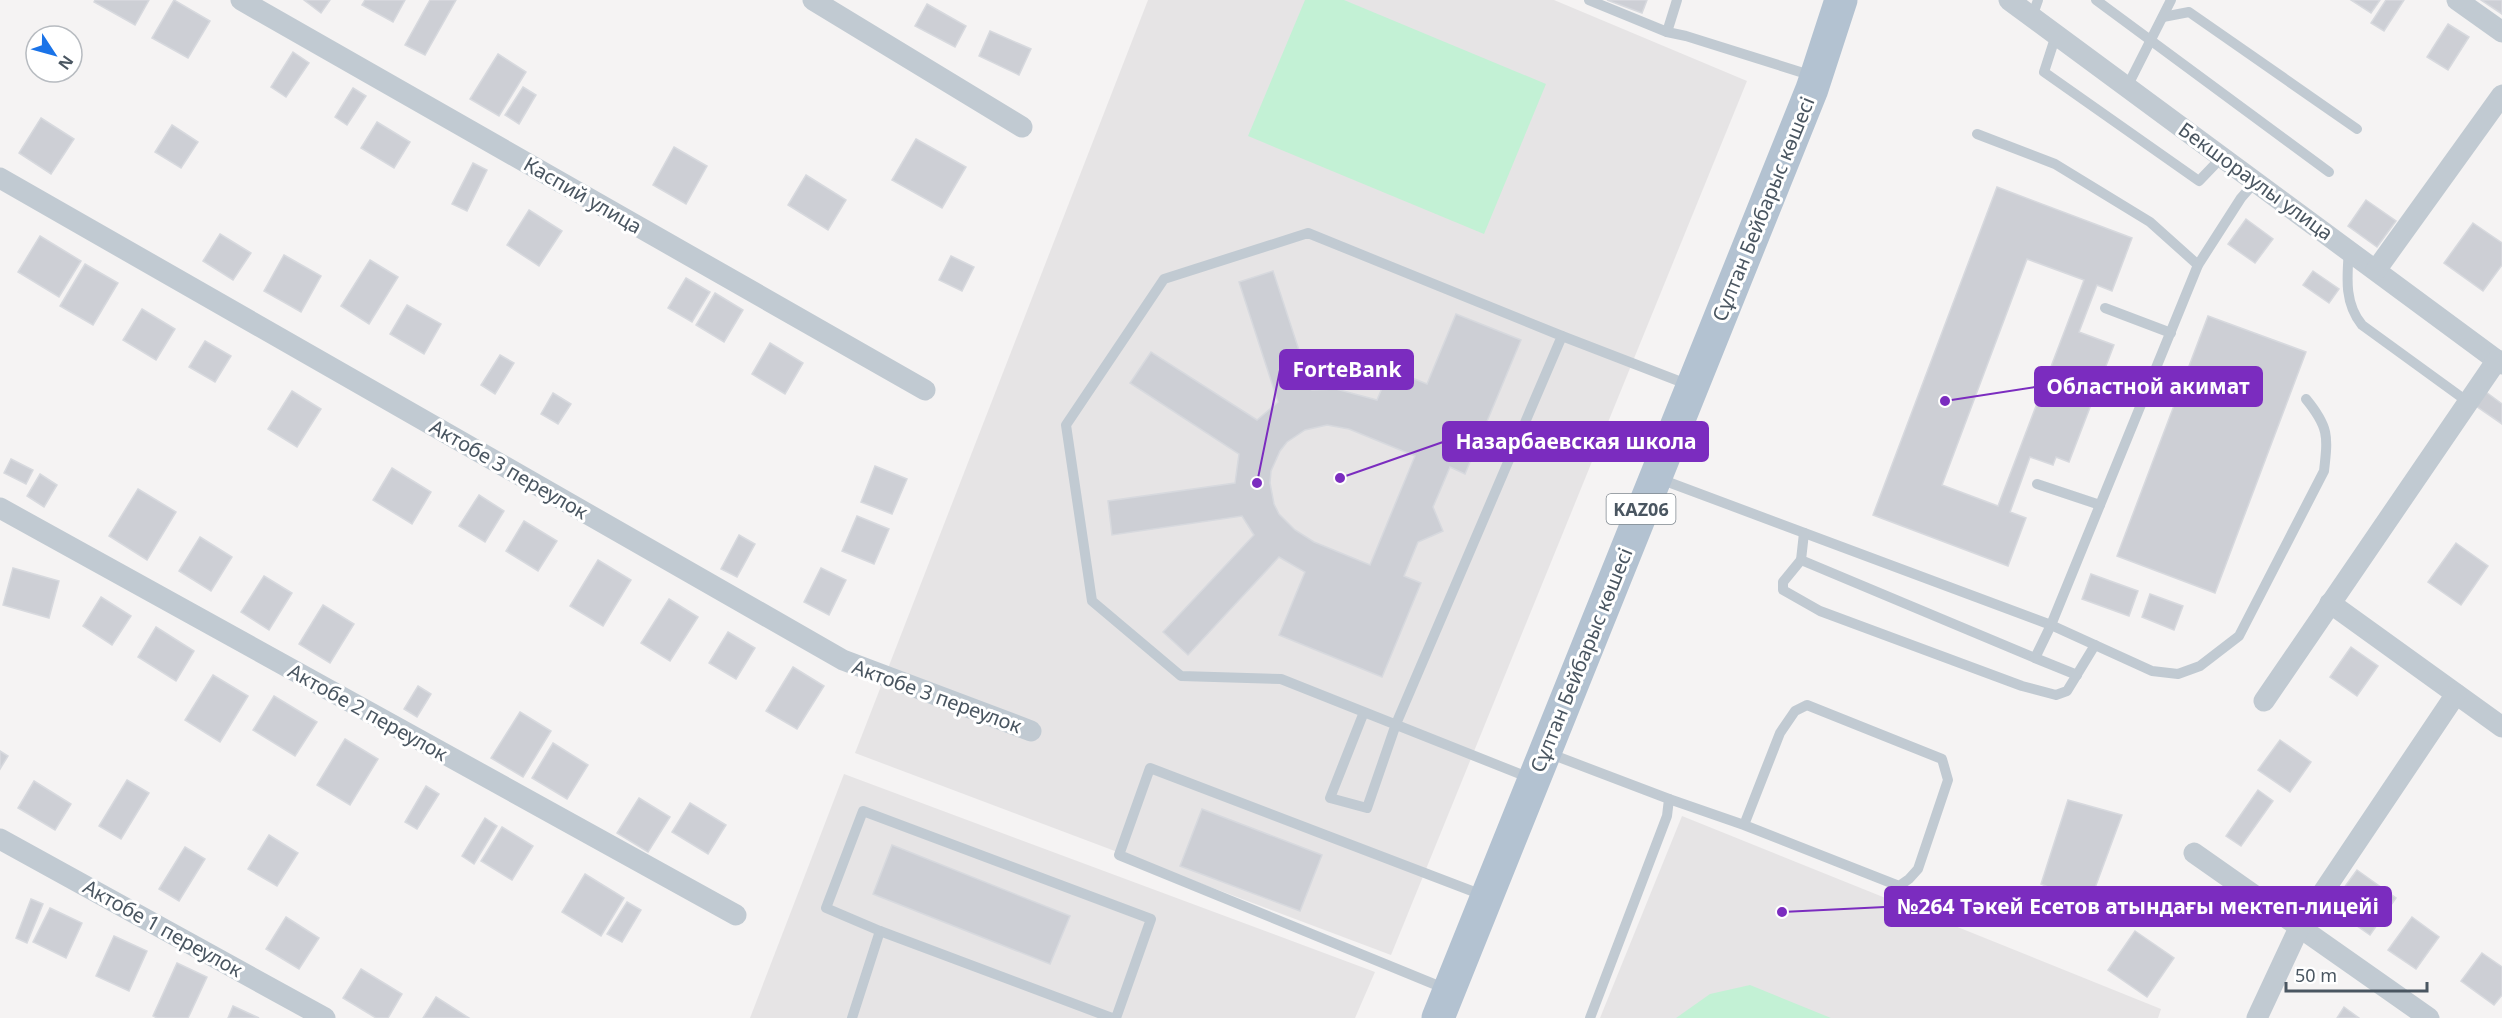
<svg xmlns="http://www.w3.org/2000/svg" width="2502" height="1018" font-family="'Noto Sans',sans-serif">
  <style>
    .education { fill: #e6e4e5 }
    .garden { fill: #c3f1d5 }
    .building { fill: #cdcfd5; stroke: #d7d9de; stroke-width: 1.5; fill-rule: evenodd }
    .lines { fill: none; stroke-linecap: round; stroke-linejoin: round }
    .lane { stroke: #c1cad2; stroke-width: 10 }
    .street { stroke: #c1cad2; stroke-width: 21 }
    .primary { stroke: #b3c2d1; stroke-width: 33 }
    .labels { text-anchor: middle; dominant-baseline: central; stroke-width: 6; stroke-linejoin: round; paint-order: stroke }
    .shield { fill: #fff; stroke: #808990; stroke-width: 1.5 }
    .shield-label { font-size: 18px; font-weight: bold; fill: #4a5661 }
    .street-label { font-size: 20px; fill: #4a5661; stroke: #fff }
    .leader { fill: none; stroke: #7b2cbf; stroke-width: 2 }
    .callout-dot { fill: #7b2cbf; stroke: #fff; stroke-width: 2 }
    .callout { fill: #7b2cbf; stroke: #7b2cbf; stroke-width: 2 }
    .callout-label { font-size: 21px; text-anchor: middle; font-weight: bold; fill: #fff }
  </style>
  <rect width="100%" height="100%" fill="#f5f3f3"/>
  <g class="education">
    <path d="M1148 0H1554L1747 81 1391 955 855 753Z"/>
    <path d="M844 774 1375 972 1355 1018H750Z"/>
    <path d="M1682 816 2161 1009 2158 1018H1600Z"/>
  </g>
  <g class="garden">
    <path d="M1305 0H1344L1546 84 1484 234 1248 136Z"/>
    <path d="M1750 985 1831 1018H1676L1710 994Z"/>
  </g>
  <g class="building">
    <path d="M95 0H149L135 25 94 2Z"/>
    <path d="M174 0 210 21 188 58 152 38Z"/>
    <path d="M304 0H330L321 13Z"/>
    <path d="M365 0H405L393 22 362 5Z"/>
    <path d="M430 0H456L425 55 405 45Z"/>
    <path d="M1607 0H1647L1642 13Z"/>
    <path d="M2351 0H2380L2371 13Z"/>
    <path d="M2386 0H2404L2384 31 2371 23Z"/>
    <path d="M2481 0H2502V14Z"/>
    <path d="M927 4 966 26 955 47 915 26Z"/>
    <path d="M2448 24 2469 37 2448 70 2427 57Z"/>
    <path d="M990 31 1031 49 1019 75 979 56Z"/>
    <path d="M293 52 309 63 286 97 271 87Z"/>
    <path d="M498 54 526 72 499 116 470 99Z"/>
    <path d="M523 87 536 95 519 124 505 115Z"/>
    <path d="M353 88 366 96 347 125 335 117Z"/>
    <path d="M41 118 74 139 51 174 19 153Z"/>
    <path d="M377 122 410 142 394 168 361 148Z"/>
    <path d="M172 125 198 142 181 168 155 152Z"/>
    <path d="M916 139 966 167 942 208 892 180Z"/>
    <path d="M674 147 707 166 686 204 653 185Z"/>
    <path d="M473 163 487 170 467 211 452 204Z"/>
    <path d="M806 175 846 200 828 230 788 205Z"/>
    <path d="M1997 187 2132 238 2112 291 2097 285 2079 332 2114 345 2069 462 2056 457 2053 465 2030 457 2010 512 2026 518 2008 566 1873 515ZM2027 259 2084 280 1998 506 1942 485Z"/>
    <path d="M2366 200 2396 221 2377 247 2348 226Z"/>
    <path d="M529 210 562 231 539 266 507 245Z"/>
    <path d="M2246 219 2273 239 2255 263 2228 244Z"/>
    <path d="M2473 223 2502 243V265L2483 291 2444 263Z"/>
    <path d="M220 234 251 253 233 280 203 261Z"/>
    <path d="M40 236 81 261 59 297 18 272Z"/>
    <path d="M284 255 321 276 301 312 264 291Z"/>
    <path d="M951 256 974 267 962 291 939 280Z"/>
    <path d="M370 260 398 277 369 324 341 306Z"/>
    <path d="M85 264 118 283 93 325 60 306Z"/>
    <path d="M1273 271 1312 390 1336 389 1377 400 1390 369 1427 384 1456 314 1521 340 1465 474 1450 467 1433 507 1443 531 1418 542 1404 576 1421 583 1382 677 1279 635 1305 572 1279 557 1188 655 1163 632 1254 535 1242 516 1112 535 1108 501 1235 483 1239 454 1130 383 1151 352 1257 420 1278 402 1239 282ZM1327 425 1349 429 1415 456 1370 565 1314 542 1295 530 1279 514 1274 504 1270 483 1271 471 1280 451 1287 442 1305 430Z"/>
    <path d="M2313 271 2339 289 2329 303 2303 285Z"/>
    <path d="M686 278 710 292 692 322 668 308Z"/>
    <path d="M715 293 743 310 724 342 696 325Z"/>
    <path d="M407 305 441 324 424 354 390 334Z"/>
    <path d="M142 309 175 329 156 360 123 340Z"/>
    <path d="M2208 316 2306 352 2215 593 2117 556Z"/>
    <path d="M205 341 231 356 215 382 189 367Z"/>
    <path d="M770 343 803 363 785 394 752 374Z"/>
    <path d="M500 355 514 363 495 394 481 385Z"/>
    <path d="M292 391 321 409 297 447 268 429Z"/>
    <path d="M2486 392 2502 404V424L2476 406Z"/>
    <path d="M553 393 571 404 558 424 541 414Z"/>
    <path d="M11 459 33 470 26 484 4 473Z"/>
    <path d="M875 466 907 479 892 514 861 502Z"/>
    <path d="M392 468 431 492 412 524 373 500Z"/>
    <path d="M40 474 57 485 44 507 27 496Z"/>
    <path d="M138 489 176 512 147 560 109 536Z"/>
    <path d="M479 495 504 511 485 542 459 526Z"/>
    <path d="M857 516 889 529 874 564 842 551Z"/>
    <path d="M524 521 557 541 538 571 506 551Z"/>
    <path d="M739 535 755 544 737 577 721 569Z"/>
    <path d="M200 537 232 557 211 591 179 571Z"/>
    <path d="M2456 543 2488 566 2461 605 2428 582Z"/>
    <path d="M598 560 631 580 603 626 570 606Z"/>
    <path d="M13 568 59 581 49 618 3 605Z"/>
    <path d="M821 568 846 580 829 615 804 602Z"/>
    <path d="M2091 574 2138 591 2129 616 2082 599Z"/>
    <path d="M264 576 292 593 269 630 241 612Z"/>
    <path d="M2150 594 2183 606 2174 630 2142 617Z"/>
    <path d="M101 597 131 616 112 645 83 626Z"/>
    <path d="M669 599 698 617 670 661 641 643Z"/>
    <path d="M323 605 354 624 330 663 299 644Z"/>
    <path d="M156 627 194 651 176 681 138 657Z"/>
    <path d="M728 632 755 648 736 679 709 663Z"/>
    <path d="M2351 647 2378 666 2357 696 2330 677Z"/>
    <path d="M793 667 824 686 797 729 766 711Z"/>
    <path d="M213 675 248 696 220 742 185 720Z"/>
    <path d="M418 686 431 694 417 717 404 709Z"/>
    <path d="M274 696 317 722 295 756 253 730Z"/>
    <path d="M520 712 551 731 523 777 491 758Z"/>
    <path d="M345 739 378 759 350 805 317 785Z"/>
    <path d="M2280 740 2311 762 2290 792 2258 770Z"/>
    <path d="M553 743 588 765 567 799 532 778Z"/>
    <path d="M0 751 8 756 0 769Z"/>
    <path d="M127 780 149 793 121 839 99 826Z"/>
    <path d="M34 781 71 804 55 830 18 808Z"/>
    <path d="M426 786 439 794 417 829 405 822Z"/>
    <path d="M2258 790 2273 801 2241 846 2226 836Z"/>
    <path d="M639 798 670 817 648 852 617 833Z"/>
    <path d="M2068 800 2122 815 2089 904 2041 884Z"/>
    <path d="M690 803 726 825 708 854 672 832Z"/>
    <path d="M1202 809 1322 855 1300 911 1180 866Z"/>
    <path d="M485 818 497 826 474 864 462 856Z"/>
    <path d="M502 827 533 846 512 880 481 861Z"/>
    <path d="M269 835 298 853 277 886 248 869Z"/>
    <path d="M892 845 1070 916 1050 964 873 894Z"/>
    <path d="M185 847 205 859 179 901 159 889Z"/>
    <path d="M2357 870 2396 898 2370 935 2330 907Z"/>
    <path d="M585 874 624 898 601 936 562 912Z"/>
    <path d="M31 899 43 904 27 943 16 938Z"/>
    <path d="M627 902 641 910 622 942 607 934Z"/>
    <path d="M50 908 82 923 66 958 33 942Z"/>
    <path d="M286 917 319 938 299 969 266 949Z"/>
    <path d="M2412 917 2439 937 2416 969 2388 950Z"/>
    <path d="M2135 931 2174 958 2147 997 2108 970Z"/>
    <path d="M114 936 147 951 129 991 96 976Z"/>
    <path d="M2482 953 2502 967V995L2494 1005 2461 981Z"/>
    <path d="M177 963 207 977 188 1018H157L153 1016Z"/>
    <path d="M361 969 402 994 388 1018H376L343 998Z"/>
    <path d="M436 997 469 1018H423Z"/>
    <path d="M233 1006 259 1018H228Z"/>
    <path d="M2344 1007 2359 1018H2337Z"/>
  </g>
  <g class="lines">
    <g class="lane">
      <path d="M1589 0 1667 32 1686 36 1813 76"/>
      <path d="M2096 0 2329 172"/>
      <path d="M2032 17 2038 0"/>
      <path d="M2163 17 2189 12 2357 129"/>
      <path d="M1667 32 1677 0"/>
      <path d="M2056 35 2044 72 2199 181 2222 157"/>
      <path d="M2127 87 2171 0"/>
      <path d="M1977 134 2055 164 2150 222 2198 265"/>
      <path d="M2349 250C2347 277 2344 303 2362 325L2468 402"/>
      <path d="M2105 308 2171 333"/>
      <path d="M1562 336 1689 385"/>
      <path d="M1660 479 2051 625 2152 671 2178 674 2200 666 2239 636 2324 471C2328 436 2329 427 2306 399"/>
      <path d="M2037 484 2100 505"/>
      <path d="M1804 533 1801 560 2035 658 2051 625 2198 265 2241 198 2256 181"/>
      <path d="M1801 560 1783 582V590L1820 611 2022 686 2056 695 2067 691 2095 645"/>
      <path d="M2035 658 2077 675"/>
      <path d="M1364 712 1330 798 1367 808 1396 724 1562 336 1308 233 1164 279 1066 425 1092 601 1181 676 1281 679 1530 778"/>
      <path d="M1548 753 1669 799 1667 816 1590 1018"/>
      <path d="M1669 799 1744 825 1899 886 1909 879 1918 869 1948 780 1942 759 1807 705 1795 711 1780 733 1744 825"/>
      <path d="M1446 989 1119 855 1150 768 1485 896"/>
      <path d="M852 1018 880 931"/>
      <path d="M1112 1018 880 931 826 908 863 811 1151 919 1116 1018"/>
    </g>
    <g class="street">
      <path d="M241 0 925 390"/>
      <path d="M813 0 1022 127"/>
      <path d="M2009 0 2502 364"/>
      <path d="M2457 0 2502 32"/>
      <path d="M0 178 843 660 1031 731"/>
      <path d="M2376 270 2502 95"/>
      <path d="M0 508 736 915"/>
      <path d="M2330 603 2502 727"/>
      <path d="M2264 701 2497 360"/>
      <path d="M0 839 325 1018"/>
      <path d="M2194 853 2429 1018"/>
      <path d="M2257 1018 2299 928 2456 694"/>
    </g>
    <path class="primary" d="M1438 1018 1812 89 1841 0"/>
  </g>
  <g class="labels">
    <rect class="shield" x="1606.5" y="494" width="69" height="30" rx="4.5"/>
    <g class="shield-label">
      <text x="1641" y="509">KAZ06</text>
    </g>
    <g class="street-label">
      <text transform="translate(2256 181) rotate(36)">Бекшораулы улица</text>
      <text transform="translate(583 195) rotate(30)">Каспий улица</text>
      <text transform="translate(1763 209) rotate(-68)">Сұлтан Бейбарыс көшесі</text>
      <text transform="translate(509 469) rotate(30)">Актобе 3 переулок</text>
      <text transform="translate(1581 660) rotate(-68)">Сұлтан Бейбарыс көшесі</text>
      <text transform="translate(937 696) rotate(20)">Актобе 3 переулок</text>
      <text transform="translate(368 712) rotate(29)">Актобе 2 переулок</text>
      <text transform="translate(163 928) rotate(29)">Актобе 1 переулок</text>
    </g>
  </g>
  <path class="leader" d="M1257 483L1280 370M1945 401L2035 387M1340 478L1443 442M1782 912L1885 907"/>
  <g class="callout-dot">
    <circle cx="1257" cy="483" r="6"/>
    <circle cx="1945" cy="401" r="6"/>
    <circle cx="1340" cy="478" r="6"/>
    <circle cx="1782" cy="912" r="6"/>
  </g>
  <g class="callout">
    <rect x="1280" y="350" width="133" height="39" rx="6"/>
    <rect x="2035" y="367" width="227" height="39" rx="6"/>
    <rect x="1443" y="422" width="265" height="39" rx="6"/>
    <rect x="1885" y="887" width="506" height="39" rx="6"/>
  </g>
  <g class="callout-label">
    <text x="1347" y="377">ForteBank</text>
    <text x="2148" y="394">Областной акимат</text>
    <text x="1576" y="449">Назарбаевская школа</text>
    <text x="2138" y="914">№264 Тәкей Есетов атындағы мектеп-лицейі</text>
  </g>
  <g transform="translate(54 54) rotate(126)"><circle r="28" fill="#ffffff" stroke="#b7bbc0" stroke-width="1.5"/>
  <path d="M0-4.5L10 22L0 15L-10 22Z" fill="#1a73e8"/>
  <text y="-9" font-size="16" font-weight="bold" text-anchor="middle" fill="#4a5661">N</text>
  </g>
  <path d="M2286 982v9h141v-9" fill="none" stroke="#4a5661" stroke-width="3"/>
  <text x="2295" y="982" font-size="18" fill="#4a5661" stroke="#ffffff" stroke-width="4.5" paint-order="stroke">50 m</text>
</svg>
